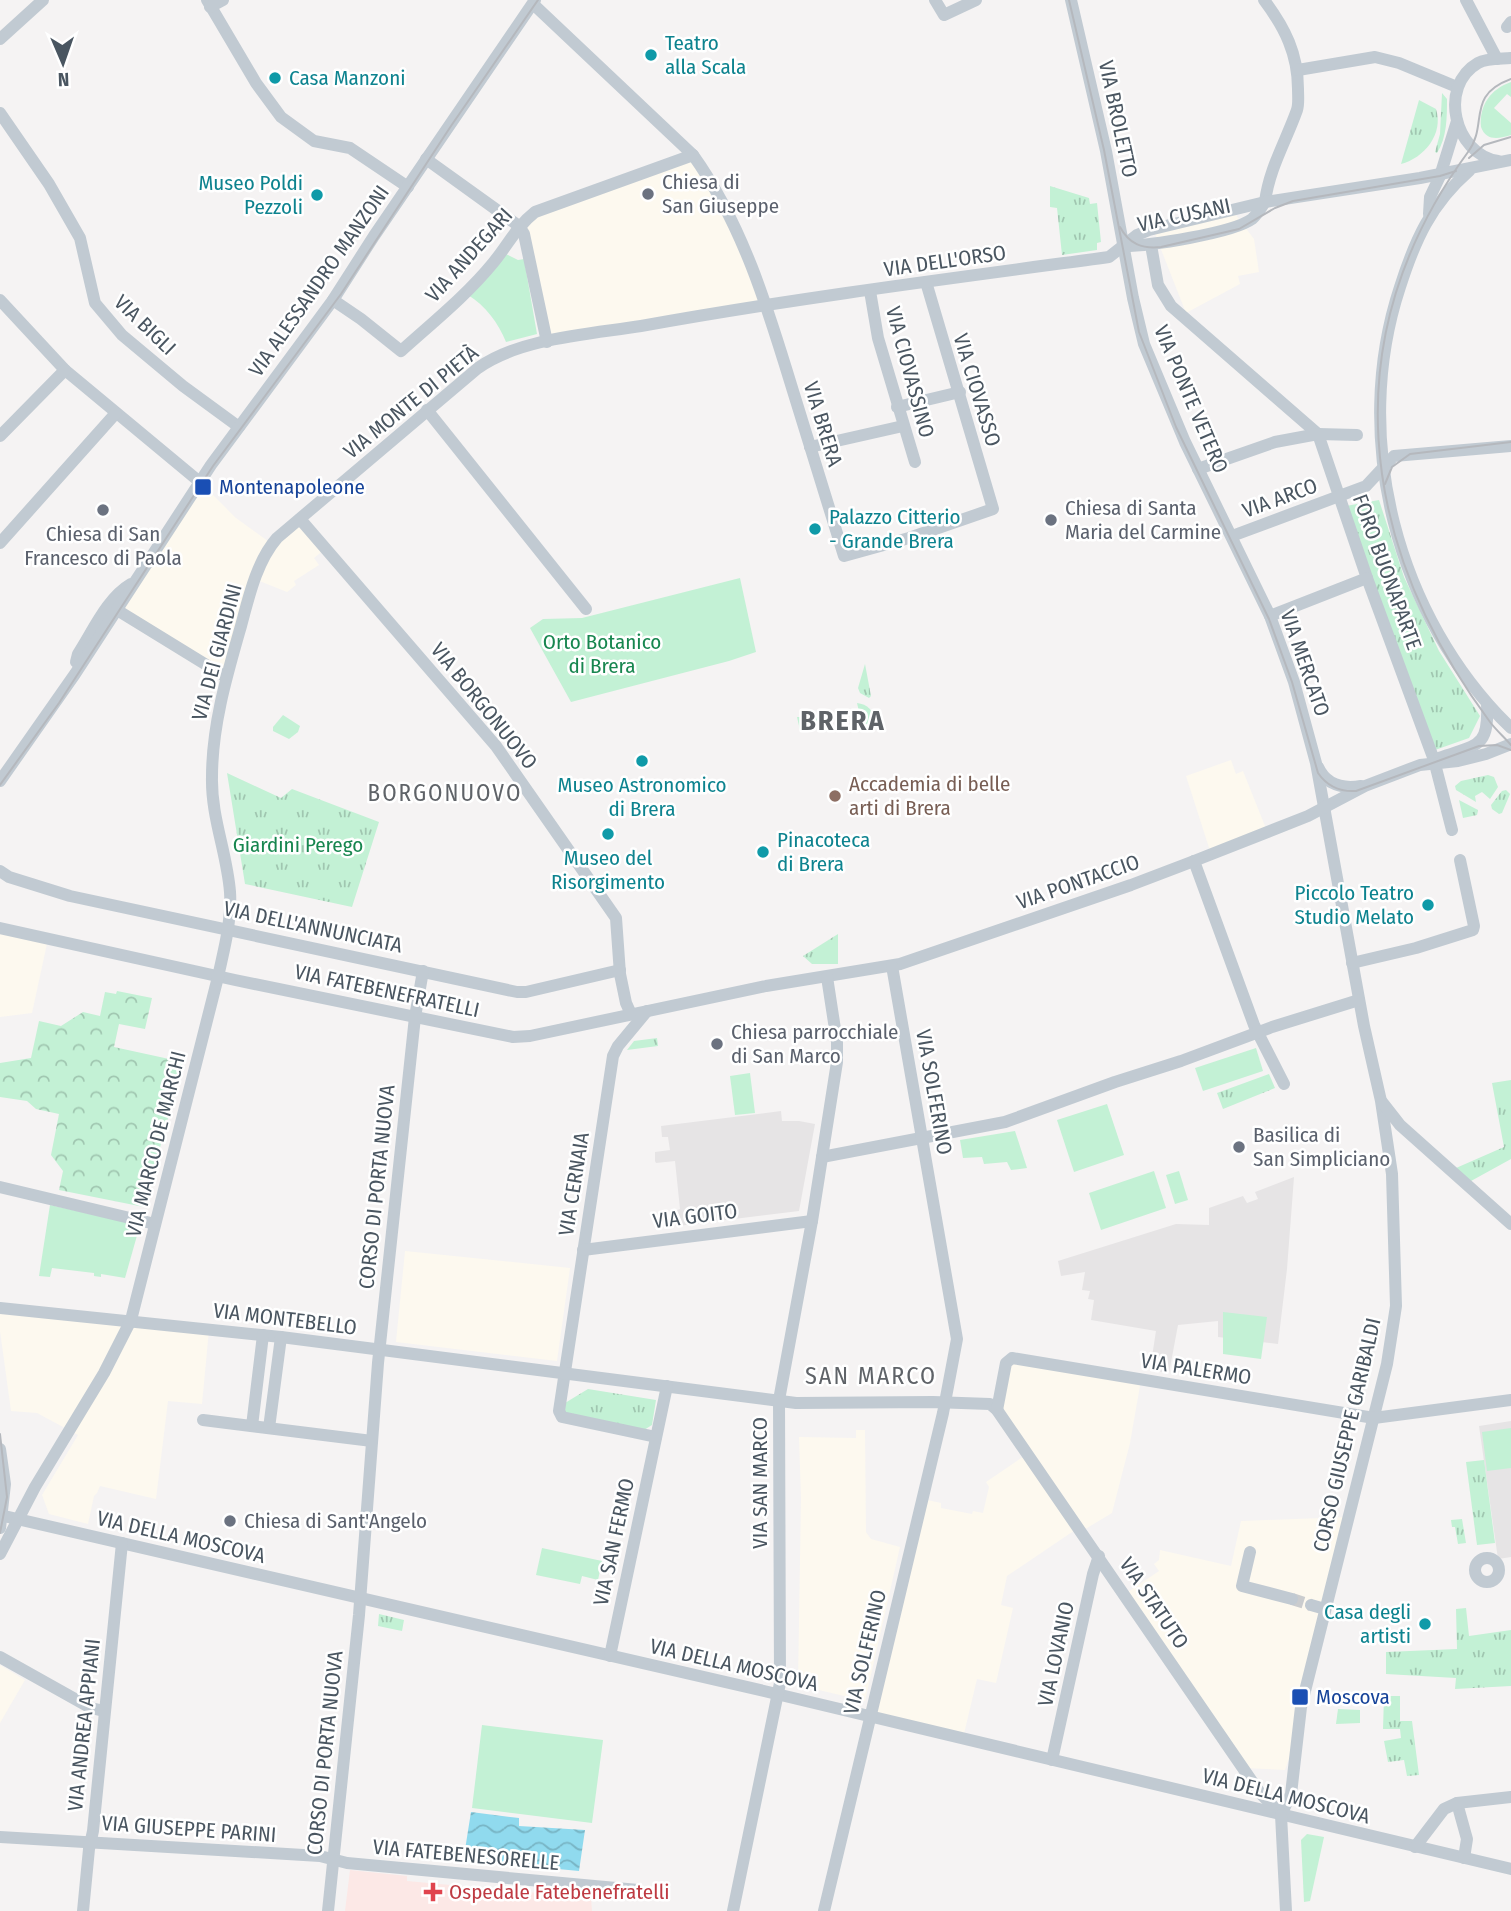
<svg xmlns="http://www.w3.org/2000/svg" width="1511" height="1911" font-family="'Fira Sans Condensed',sans-serif">
  <style>
    .commercial { fill: #fdf9ef }
    .education { fill: #e6e4e5 }
    .medical { fill: #fce8e6 }
    .grass { fill: url(#grass-tufts) }
    .forest { fill: url(#forest-crowns) }
    .garden { fill: #c3f1d5 }
    .water { fill: url(#water-waves) }
    .lines { fill: none; stroke-linecap: round; stroke-linejoin: round }
    .minor-tunnel { stroke: #caccce; stroke-width: 12; stroke-dasharray: 12 6; stroke-linecap: butt }
    .minor { stroke: #c1cad2; stroke-width: 12 }
    .tram { stroke: #b5b8bd; stroke-width: 2 }
    .culture-dot { fill: #0f9aa8; stroke: #fff; stroke-width: 2.5 }
    .worship-dot { fill: #6b7280; stroke: #fff; stroke-width: 2.5 }
    .transit-dot { fill: #1a4fb4; stroke: #fff; stroke-width: 2.5 }
    .education-dot { fill: #8d6e63; stroke: #fff; stroke-width: 2.5 }
    .health-dot { fill: #e0444e; stroke: #fff; stroke-width: 2.5 }
    .labels { text-anchor: middle; dominant-baseline: central; stroke-width: 5; stroke-linejoin: round; paint-order: stroke }
    .culture-label { font-size: 21px; fill: #0d838f; stroke: #fff; text-anchor: start }
    .street-label { font-size: 21px; fill: #4a5661; stroke: #fff }
    .worship-label { font-size: 21px; fill: #5b616d; stroke: #fff; text-anchor: start }
    .transit-label { font-size: 21px; fill: #164399; stroke: #fff; text-anchor: start }
    .park-label { font-size: 21px; fill: #17864f; stroke: #fff }
    .education-label { font-size: 21px; fill: #785e54; stroke: #fff; text-anchor: start }
    .health-label { font-size: 21px; fill: #be3a42; stroke: #fff; text-anchor: start }
    .neighbourhood-label { font-size: 23px; letter-spacing: 2px; fill: #5f6368; stroke: #fff }
    .quarter-label { font-size: 24px; letter-spacing: 2px; fill: #5f6368; stroke: #fff }
    .district-label { font-size: 28px; font-weight: bold; letter-spacing: 2px; fill: #5f6368; stroke: #fff }
  </style>
  <defs>
    <pattern id="grass-tufts" width="24" height="20" patternUnits="userSpaceOnUse" patternTransform="scale(1.75)"><rect width="24" height="20" fill="#c3f1d5"/><path d="M3 7l-1-3M5 7V3M7 7l1-3M15 17l-1-3M17 17v-4M19 17l1-3" fill="none" stroke="#a0c6b0"/></pattern>
    <pattern id="forest-crowns" width="20" height="18" patternUnits="userSpaceOnUse" patternTransform="scale(1.75)"><rect width="20" height="18" fill="#c3f1d5"/><path d="M2 6a3 3 0 1 1 6 0M12 15a3 3 0 1 1 6 0" fill="none" stroke="#a0c6b0"/></pattern>
    <pattern id="water-waves" width="16" height="10" patternUnits="userSpaceOnUse" patternTransform="scale(1.75)"><rect width="16" height="10" fill="#90daee"/><path d="M0 5q4-4 8 0t8 0" fill="none" stroke="#78b4c4"/></pattern>
  </defs>
  <rect width="100%" height="100%" fill="#f5f3f3"/>
  <g class="commercial">
    <path d="M694 157 766 304 547 341 520 227 535 213Z"/>
    <path d="M1233 211 1254 239 1259 272 1238 276 1240 284 1186 313 1153 229Z"/>
    <path d="M201 483 236 518 272 544 300 519 325 549 314 558 319 565 294 581 296 585 287 592 257 580 228 677 118 610Z"/>
    <path d="M1231 760 1236 774 1243 771 1267 831 1211 854 1186 776Z"/>
    <path d="M0 928 48 939 32 1013 0 1017Z"/>
    <path d="M405 1251 570 1268 557 1361 396 1342Z"/>
    <path d="M0 1308 209 1330 202 1404 168 1401 156 1499 100 1486 97 1493 94 1496 88 1524 49 1514 42 1495 78 1435 37 1413 11 1411 0 1331Z"/>
    <path d="M1008 1358 1141 1380 1130 1443 1112 1513 1082 1531 999 1409Z"/>
    <path d="M856 1430H865L866 1532 871 1539 900 1547 865 1701 798 1685 801 1498 799 1437 856 1438Z"/>
    <path d="M1027 1454 1078 1528 1007 1576 1001 1605 1013 1608 996 1683 977 1679 963 1738 871 1716 923 1499 941 1503V1508L972 1514 973 1511 983 1513 989 1487 986 1482Z"/>
    <path d="M1348 1517 1300 1727 1285 1770 1244 1768 1125 1594 1159 1571 1154 1564 1159 1560 1160 1550 1231 1566 1241 1521Z"/>
    <path d="M0 1665 25 1680 0 1723Z"/>
  </g>
  <g class="education">
    <path d="M781 1111 782 1121H799L815 1124 799 1211 678 1226 675 1211 680 1209 675 1161 656 1163 655 1161V1152L670 1150 668 1137H662L661 1126Z"/>
    <path d="M1294 1177 1287 1269 1278 1344 1218 1337V1321L1178 1325 1169 1373 1150 1370 1156 1331 1091 1320 1094 1300 1088 1299 1090 1291 1082 1290 1085 1272 1061 1276 1058 1261 1176 1224 1209 1225V1208L1243 1196 1247 1203 1258 1199 1255 1192Z"/>
    <path d="M1511 1421V1557L1498 1559 1479 1426Z"/>
  </g>
  <path class="medical" d="M350 1870 407 1876V1881L591 1898 592 1911H345Z"/>
  <g class="grass">
    <path d="M1442 93 1447 99C1447 117 1447 138 1437 153L1435 152 1440 134Z"/>
    <path d="M1419 100 1436 109C1444 134 1424 158 1401 164Z"/>
    <path d="M1050 186 1089 198 1090 204 1097 203 1101 242 1097 243V250L1062 255 1057 208 1050 207Z"/>
    <path d="M1379 500 1404 577 1439 651 1480 716 1469 738 1435 750 1346 506Z"/>
    <path d="M865 664 871 696 869 698 860 693 858 688Z"/>
    <path d="M857 703C867 704 875 711 874 722L862 725Z"/>
    <path d="M797 717H818L822 722 818 726 800 730Z"/>
    <path d="M227 773 281 798 292 789 379 822 352 907 245 884Z"/>
    <path d="M1488 775 1494 777 1498 787 1490 799 1482 792 1475 796 1476 802 1456 790 1455 786 1461 781Z"/>
    <path d="M1506 790 1510 794 1502 813 1499 814 1492 809 1491 805 1502 791Z"/>
    <path d="M1459 800 1478 810 1477 815 1463 818Z"/>
    <path d="M838 934V964H812L803 956Z"/>
    <path d="M657 1038 658 1046 627 1050 634 1041Z"/>
    <path d="M1269 1074 1275 1088 1223 1109 1217 1093Z"/>
    <path d="M1511 1080V1159L1471 1181 1456 1168 1504 1147 1492 1083Z"/>
    <path d="M588 1389 656 1400 652 1425 644 1430 563 1413 565 1403Z"/>
    <path d="M1484 1460 1495 1543 1477 1545 1466 1462Z"/>
    <path d="M1462 1519 1466 1543 1458 1544 1455 1527H1452L1451 1520Z"/>
    <path d="M1466 1608 1469 1636 1511 1630V1686L1455 1689 1456 1678 1386 1674V1652L1457 1649 1456 1609Z"/>
    <path d="M379 1614 404 1620 402 1631 378 1626Z"/>
    <path d="M1384 1696H1400V1721H1412L1419 1775 1407 1776 1404 1760 1388 1762 1384 1741 1401 1738 1400 1729H1383Z"/>
  </g>
  <path class="forest" d="M117 991 152 998 145 1029 119 1024 114 1047 183 1062 144 1207 59 1190 63 1171 51 1155 59 1114 36 1109 27 1101 0 1097V1063L31 1058 39 1021 61 1026 83 1012 100 1016 105 992 116 994Z"/>
  <g class="garden">
    <path d="M1511 82V97L1507 94 1494 108 1511 123V135C1498 139 1486 141 1481 127 1479 105 1491 89 1511 82Z"/>
    <path d="M506 254 518 260 524 259 537 334 506 342C499 324 485 305 468 295Z"/>
    <path d="M740 578 756 652 729 661 571 702 530 628 543 619 582 618Z"/>
    <path d="M283 715 300 726 298 732 289 739 273 731V727Z"/>
    <path d="M1256 1048 1263 1071 1203 1091 1195 1068Z"/>
    <path d="M750 1073 755 1113 735 1115 730 1076Z"/>
    <path d="M1107 1104 1124 1155 1074 1172 1057 1120Z"/>
    <path d="M1015 1131 1027 1168 1011 1170 1007 1162 984 1164 982 1157 963 1158 960 1140Z"/>
    <path d="M1154 1171 1166 1208 1101 1230 1089 1193Z"/>
    <path d="M1179 1171 1188 1200 1175 1204 1166 1175Z"/>
    <path d="M50 1205 140 1225 125 1278 101 1274V1277L94 1276V1273L52 1268 50 1277 39 1276Z"/>
    <path d="M1223 1312 1267 1317 1261 1359 1223 1354Z"/>
    <path d="M1511 1428V1468L1487 1471 1482 1432Z"/>
    <path d="M542 1548 602 1561 598 1580 582 1576 580 1584 536 1575Z"/>
    <path d="M1338 1709 1360 1710V1723L1336 1724Z"/>
    <path d="M482 1725 603 1740 592 1823 472 1808Z"/>
    <path d="M1307 1834 1324 1837 1310 1901 1304 1902 1301 1840Z"/>
  </g>
  <path class="water" d="M471 1812 519 1818V1826L585 1830 579 1871 496 1863V1860L464 1856Z"/>
  <g class="lines">
    <path class="minor-tunnel" d="M1292 1599 1311 1605"/>
    <g class="minor">
      <path d="M207 0 256 83 281 117 314 141 350 148 408 187"/>
      <path d="M935 0 944 15 976 0"/>
      <path d="M1071 0 1106 151 1133 298 1144 344 1185 442 1270 616 1294 682 1316 763 1364 1026 1381 1101 1392 1174 1396 1306 1387 1364 1301 1707 1291 1794 1281 1815"/>
      <path d="M1264 0C1285 28 1298 54 1298 89 1298 96 1299 104 1297 110 1286 141 1269 169 1265 202"/>
      <path d="M1466 0 1497 59"/>
      <path d="M533 4 693 155C743 225 768 309 793 391 810 446 827 501 844 556L909 538 993 509 926 282"/>
      <path d="M210 7 223 0"/>
      <path d="M1507 27 1511 22"/>
      <path d="M0 39 43 0"/>
      <path d="M1298 70 1375 57 1399 63 1457 87"/>
      <path d="M0 113 49 184 80 238 95 303 122 335 183 386 239 427"/>
      <path d="M426 159 519 226 524 234 547 342"/>
      <path d="M1498 161C1454 154 1438 86 1478 63 1487 58 1501 59 1511 58"/>
      <path d="M1469 171C1431 204 1415 240 1400 287 1350 438 1397 618 1511 728"/>
      <path d="M1429 214 1430 197 1440 176 1457 121"/>
      <path d="M1151 245 1158 285 1171 306 1318 434 1367 578 1434 760"/>
      <path d="M1124 246C1149 246 1233 233 1252 219 1257 215 1261 208 1265 202"/>
      <path d="M870 291 878 338 915 462"/>
      <path d="M0 300 65 370 201 483"/>
      <path d="M333 300 361 319 401 351C432 323 466 296 493 263 507 246 517 226 535 212L693 155"/>
      <path d="M897 407 960 392"/>
      <path d="M427 410 586 609"/>
      <path d="M0 436 65 370"/>
      <path d="M810 447 903 426"/>
      <path d="M1198 469 1275 442 1318 434 1357 435"/>
      <path d="M300 519 496 746 616 918 620 974 626 1003 631 1014"/>
      <path d="M1232 536 1366 486 1394 456 1511 446"/>
      <path d="M0 543 116 413"/>
      <path d="M117 610 226 677"/>
      <path d="M1270 616 1367 578"/>
      <path d="M76 662 78 654C93 631 107 598 131 584"/>
      <path d="M1439 758C1477 744 1489 749 1487 704"/>
      <path d="M1435 764 1452 830"/>
      <path d="M1318 767C1326 785 1343 789 1361 786"/>
      <path d="M0 781 75 674 211 465 333 300 374 236 535 0"/>
      <path d="M1194 861 1254 1025 1284 1084"/>
      <path d="M0 871 9 877 70 896 517 992H526L620 970"/>
      <path d="M0 928 235 980 513 1037 530 1036 766 986 900 964 1131 885 1194 861 1308 816 1365 786 1420 765 1458 761 1486 754 1511 744"/>
      <path d="M1352 963 1416 948 1473 930 1474 926 1460 860"/>
      <path d="M647 1011 618 1046 613 1056 559 1411 562 1417 656 1437"/>
      <path d="M1382 1102 1400 1125 1511 1224"/>
      <path d="M822 1157 1005 1122 1115 1082 1181 1061 1272 1027 1359 1000"/>
      <path d="M0 1187 155 1224"/>
      <path d="M583 1250 812 1221"/>
      <path d="M0 1308 281 1337 796 1403 933 1402 990 1404 997 1410 1260 1793 1281 1814"/>
      <path d="M997 1410 1006 1363 1012 1358 1374 1418 1511 1400"/>
      <path d="M203 1420 372 1441"/>
      <path d="M252 1426 263 1335"/>
      <path d="M269 1428 281 1337"/>
      <path d="M0 1449 5 1484 0 1528"/>
      <path d="M0 1515 764 1691 1511 1869"/>
      <path d="M1250 1552 1242 1586 1292 1599"/>
      <path d="M0 1554 35 1487 104 1373 131 1320 218 977C224 949 232 921 230 892 227 853 211 817 212 777 212 725 227 675 241 626 249 596 257 561 277 538L478 368C520 338 591 334 641 326 796 298 953 278 1109 257L1137 235 1149 230 1265 202 1420 178 1511 160"/>
      <circle cx="1487" cy="1570" r="12"/>
      <path d="M1311 1605 1325 1609"/>
      <path d="M610 1656 667 1386"/>
      <path d="M0 1657 91 1708 104 1711"/>
      <path d="M1052 1760 1093 1574 1099 1556"/>
      <path d="M1457 1803 1467 1839 1464 1858"/>
      <path d="M1281 1815 1286 1911"/>
      <path d="M0 1837 320 1856 347 1863 638 1890"/>
      <path d="M1415 1847 1444 1809 1457 1803 1511 1797"/>
      <path d="M83 1911 89 1849 93 1831 122 1543"/>
      <path d="M328 1911 359 1615 378 1363 415 1017 423 971"/>
      <path d="M733 1911 780 1683 779 1400 812 1221 837 1062V1042L827 977"/>
      <path d="M824 1911 943 1413 957 1339 892 966"/>
    </g>
    <g class="tram">
      <path d="M1069 0 1104 150 1139 332 1176 427 1269 619 1292 682 1318 773C1327 786 1340 792 1356 791L1479 746 1497 745 1511 750"/>
      <path d="M1511 79C1465 96 1489 124 1468 152 1333 337 1357 542 1490 722 1496 730 1504 737 1511 745"/>
      <path d="M1469 158 1484 145 1511 137"/>
      <path d="M1120 227C1129 244 1142 249 1161 247L1239 229 1275 208 1293 201 1440 176 1456 171"/>
      <path d="M1385 484 1392 467 1410 454 1511 442"/>
      <path d="M0 785 59 703 213 466 341 294 451 126 538 0"/>
      <path d="M0 1434 7 1497 0 1533"/>
    </g>
  </g>
  <g class="culture-dot">
    <circle cx="651" cy="55" r="7"/>
    <circle cx="275" cy="78" r="7"/>
    <circle cx="317" cy="195" r="7"/>
    <circle cx="815" cy="529" r="7"/>
    <circle cx="642" cy="761" r="7"/>
    <circle cx="608" cy="834" r="7"/>
    <circle cx="763" cy="852" r="7"/>
    <circle cx="1428" cy="905" r="7"/>
    <circle cx="1425" cy="1624" r="7"/>
  </g>
  <g class="worship-dot">
    <circle cx="648" cy="194" r="7"/>
    <circle cx="103" cy="510" r="7"/>
    <circle cx="1051" cy="520" r="7"/>
    <circle cx="717" cy="1044" r="7"/>
    <circle cx="1239" cy="1147" r="7"/>
    <circle cx="230" cy="1521" r="7"/>
  </g>
  <g class="transit-dot">
    <rect x="194" y="478" width="18" height="18" rx="3.5"/>
    <rect x="1291" y="1688" width="18" height="18" rx="3.5"/>
  </g>
  <circle class="education-dot" cx="835" cy="796" r="7"/>
  <path class="health-dot" d="M429.5 1881.5h7v7h7v7h-7v7h-7v-7h-7v-7h7z"/>
  <g class="labels">
    <g class="culture-label">
      <text x="665" y="43">Teatro<tspan x="665" dy="24">alla Scala</tspan></text>
      <text x="289" y="78">Casa Manzoni</text>
      <text x="303" y="183" text-anchor="end">Museo Poldi<tspan x="303" dy="24">Pezzoli</tspan></text>
      <text x="829" y="517">Palazzo Citterio<tspan x="829" dy="24">- Grande Brera</tspan></text>
      <text x="642" y="785" text-anchor="middle">Museo Astronomico<tspan x="642" dy="24">di Brera</tspan></text>
      <text x="777" y="840">Pinacoteca<tspan x="777" dy="24">di Brera</tspan></text>
      <text x="608" y="858" text-anchor="middle">Museo del<tspan x="608" dy="24">Risorgimento</tspan></text>
      <text x="1414" y="893" text-anchor="end">Piccolo Teatro<tspan x="1414" dy="24">Studio Melato</tspan></text>
      <text x="1411" y="1612" text-anchor="end">Casa degli<tspan x="1411" dy="24">artisti</tspan></text>
    </g>
    <g class="street-label">
      <text transform="translate(1118 119) rotate(78)">VIA BROLETTO</text>
      <text transform="translate(1184 215) rotate(-12)">VIA CUSANI</text>
      <text transform="translate(469 255) rotate(-48)">VIA ANDEGARI</text>
      <text transform="translate(945 261) rotate(-8)">VIA DELL'ORSO</text>
      <text transform="translate(319 281) rotate(-55)">VIA ALESSANDRO MANZONI</text>
      <text transform="translate(145 325) rotate(44)">VIA BIGLI</text>
      <text transform="translate(910 372) rotate(75)">VIA CIOVASSINO</text>
      <text transform="translate(977 390) rotate(73)">VIA CIOVASSO</text>
      <text transform="translate(1191 399) rotate(67)">VIA PONTE VETERO</text>
      <text transform="translate(411 402) rotate(-39)">VIA MONTE DI PIETÀ</text>
      <text transform="translate(823 424) rotate(73)">VIA BRERA</text>
      <text transform="translate(1280 498) rotate(-20)">VIA ARCO</text>
      <text transform="translate(1387 572) rotate(70)">FORO BUONAPARTE</text>
      <text transform="translate(217 652) rotate(-75)">VIA DEI GIARDINI</text>
      <text transform="translate(1305 663) rotate(71)">VIA MERCATO</text>
      <text transform="translate(484 706) rotate(51)">VIA BORGONUOVO</text>
      <text transform="translate(1078 882) rotate(-19)">VIA PONTACCIO</text>
      <text transform="translate(313 927) rotate(12)">VIA DELL'ANNUNCIATA</text>
      <text transform="translate(387 991) rotate(12)">VIA FATEBENEFRATELLI</text>
      <text transform="translate(934 1092) rotate(80)">VIA SOLFERINO</text>
      <text transform="translate(156 1144) rotate(-76)">VIA MARCO DE MARCHI</text>
      <text transform="translate(574 1184) rotate(-81)">VIA CERNAIA</text>
      <text transform="translate(377 1187) rotate(-84)">CORSO DI PORTA NUOVA</text>
      <text transform="translate(695 1216) rotate(-7)">VIA GOITO</text>
      <text transform="translate(285 1319) rotate(7)">VIA MONTEBELLO</text>
      <text transform="translate(1196 1369) rotate(9)">VIA PALERMO</text>
      <text transform="translate(1347 1435) rotate(-77)">CORSO GIUSEPPE GARIBALDI</text>
      <text transform="translate(760 1483) rotate(-90)">VIA SAN MARCO</text>
      <text transform="translate(181 1537) rotate(13)">VIA DELLA MOSCOVA</text>
      <text transform="translate(614 1542) rotate(-78)">VIA SAN FERMO</text>
      <text transform="translate(1154 1603) rotate(56)">VIA STATUTO</text>
      <text transform="translate(865 1652) rotate(-77)">VIA SOLFERINO</text>
      <text transform="translate(1056 1654) rotate(-78)">VIA LOVANIO</text>
      <text transform="translate(734 1665) rotate(13)">VIA DELLA MOSCOVA</text>
      <text transform="translate(84 1725) rotate(-84)">VIA ANDREA APPIANI</text>
      <text transform="translate(325 1753) rotate(-84)">CORSO DI PORTA NUOVA</text>
      <text transform="translate(1286 1796) rotate(14)">VIA DELLA MOSCOVA</text>
      <text transform="translate(189 1829) rotate(4)">VIA GIUSEPPE PARINI</text>
      <text transform="translate(466 1855) rotate(5)">VIA FATEBENESORELLE</text>
    </g>
    <g class="worship-label">
      <text x="662" y="182">Chiesa di<tspan x="662" dy="24">San Giuseppe</tspan></text>
      <text x="1065" y="508">Chiesa di Santa<tspan x="1065" dy="24">Maria del Carmine</tspan></text>
      <text x="103" y="534" text-anchor="middle">Chiesa di San<tspan x="103" dy="24">Francesco di Paola</tspan></text>
      <text x="731" y="1032">Chiesa parrocchiale<tspan x="731" dy="24">di San Marco</tspan></text>
      <text x="1253" y="1135">Basilica di<tspan x="1253" dy="24">San Simpliciano</tspan></text>
      <text x="244" y="1521">Chiesa di Sant'Angelo</text>
    </g>
    <g class="transit-label">
      <text x="219" y="487">Montenapoleone</text>
      <text x="1316" y="1697">Moscova</text>
    </g>
    <g class="park-label">
      <text x="602" y="642">Orto Botanico<tspan x="602" dy="24">di Brera</tspan></text>
      <text x="298" y="845">Giardini Perego</text>
    </g>
    <g class="education-label">
      <text x="849" y="784">Accademia di belle<tspan x="849" dy="24">arti di Brera</tspan></text>
    </g>
    <g class="health-label">
      <text x="449" y="1892">Ospedale Fatebenefratelli</text>
    </g>
    <g class="neighbourhood-label">
      <text x="445" y="793">BORGONUOVO</text>
    </g>
    <g class="quarter-label">
      <text x="871" y="1376">SAN MARCO</text>
    </g>
    <g class="district-label">
      <text x="843" y="720">BRERA</text>
    </g>
  </g>
  <g transform="translate(63 63) rotate(178)" stroke="#ffffff" stroke-width="5" paint-order="stroke">
  <path d="M0-5L12 26L0 18L-12 26Z" fill="#4a5661"/>
  <text y="-10" font-size="19" font-weight="bold" text-anchor="middle" fill="#4a5661">N</text>
  </g>
</svg>
